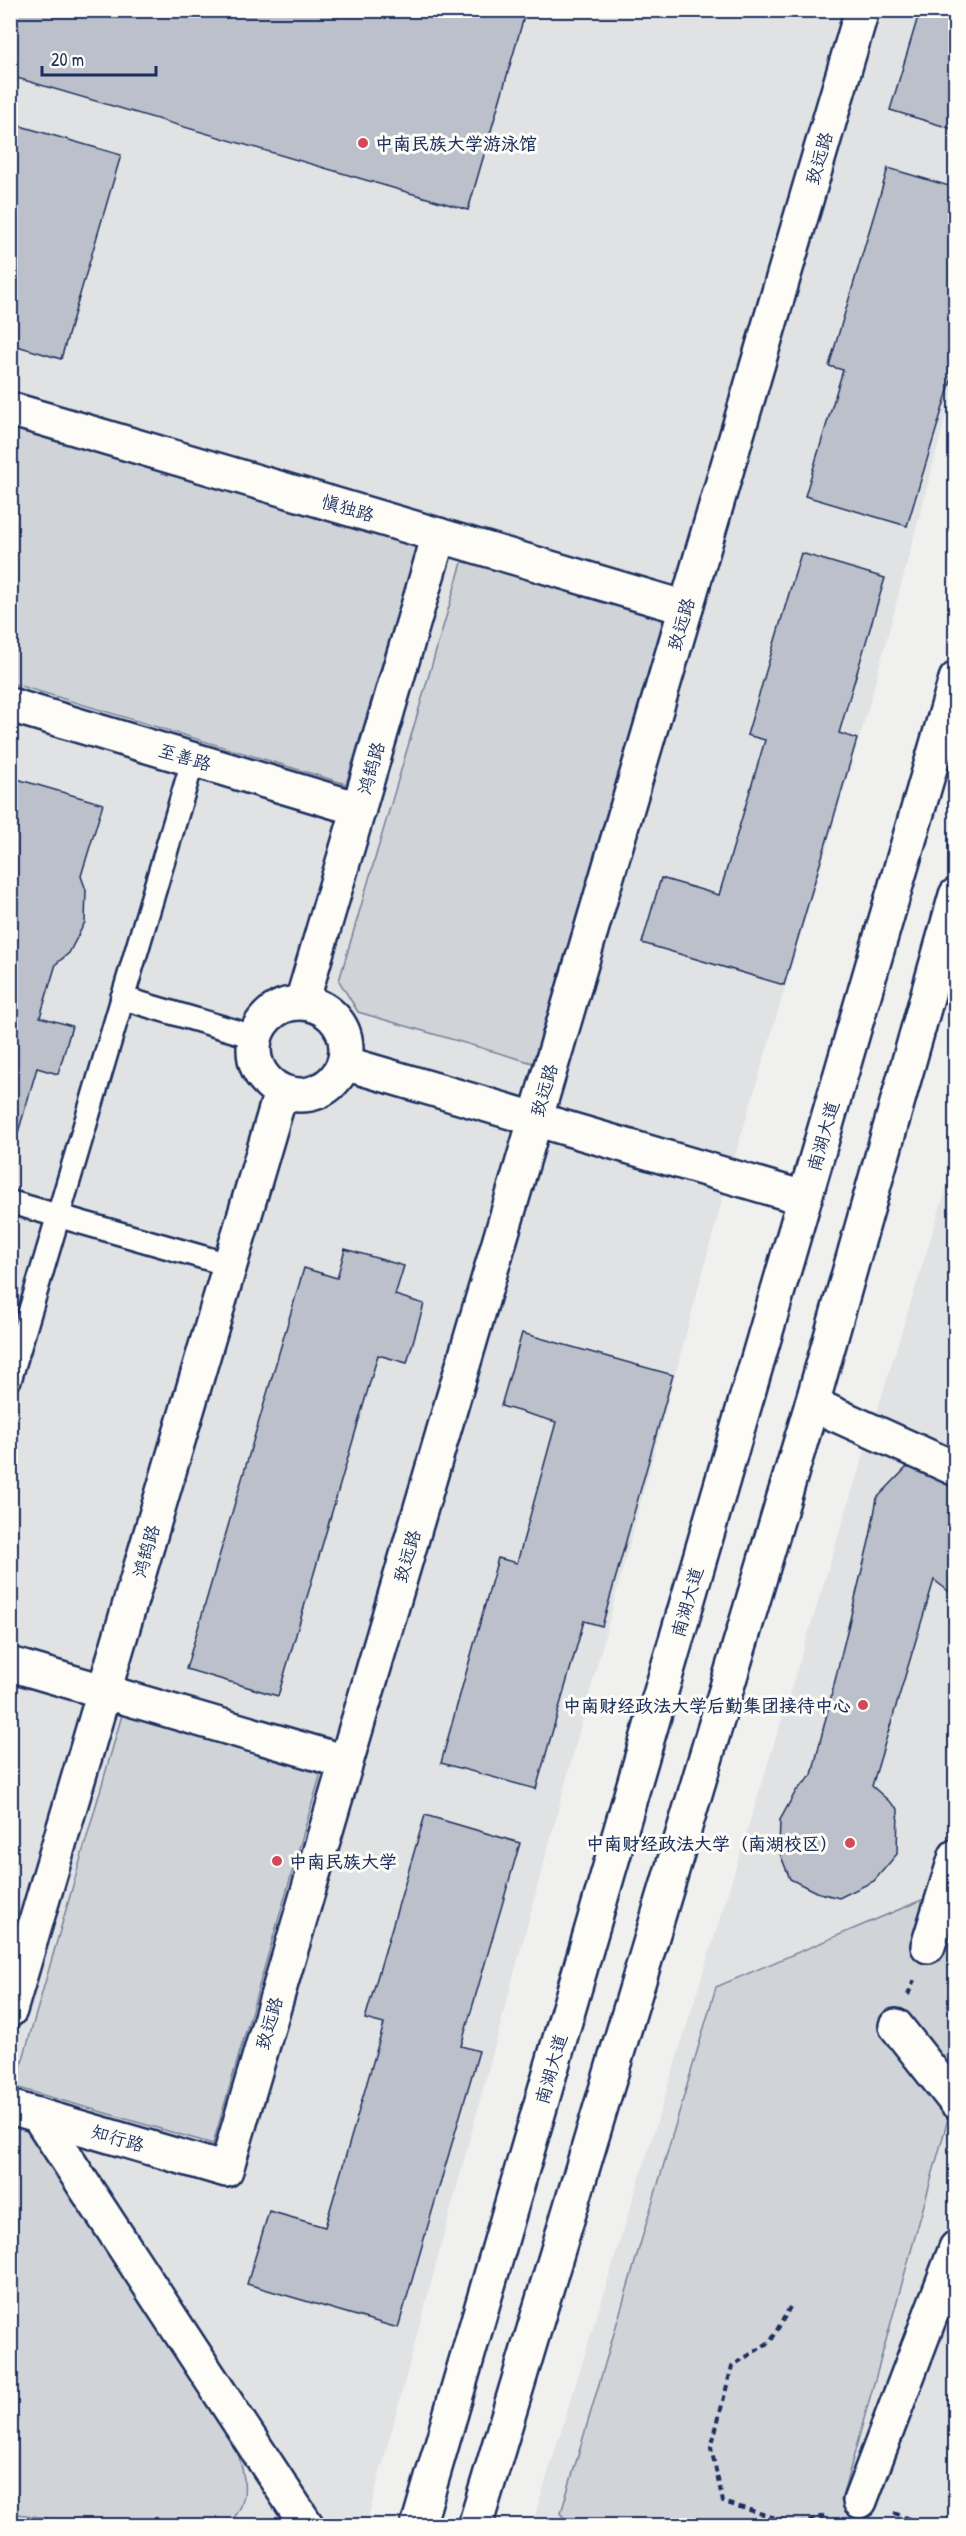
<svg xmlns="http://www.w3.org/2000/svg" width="966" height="2536" font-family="'Patrick Hand','LXGW WenKai TC',sans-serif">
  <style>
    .built { fill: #e0e2e3 }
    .green { fill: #d0d3d8; stroke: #76819b; stroke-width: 1.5 }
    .building { fill: #bbc0ca; stroke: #1b2f5e; stroke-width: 1.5 }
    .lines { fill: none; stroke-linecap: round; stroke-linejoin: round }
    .service-casing { stroke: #1b2f5e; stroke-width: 27 }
    .minor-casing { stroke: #1b2f5e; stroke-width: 38 }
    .primary-casing { stroke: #1b2f5e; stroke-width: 38 }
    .path { stroke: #1b2f5e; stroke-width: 4; stroke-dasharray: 6 4.5; stroke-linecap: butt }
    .service { stroke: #fdfcf7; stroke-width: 22 }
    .minor { stroke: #fdfcf7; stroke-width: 33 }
    .primary { stroke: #fdfcf7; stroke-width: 33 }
    .poi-dot { fill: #d1495b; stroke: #fdfcf7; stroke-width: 2 }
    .labels { text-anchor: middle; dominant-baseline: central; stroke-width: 6; stroke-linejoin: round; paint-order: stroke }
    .poi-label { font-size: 18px; font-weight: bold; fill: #1b2f5e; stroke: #fdfcf7; text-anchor: start }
    .street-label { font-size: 18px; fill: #1b2f5e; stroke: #fdfcf7 }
  </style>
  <rect width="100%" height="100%" fill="#f0f0ee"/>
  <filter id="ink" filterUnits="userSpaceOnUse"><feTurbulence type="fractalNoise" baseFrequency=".0167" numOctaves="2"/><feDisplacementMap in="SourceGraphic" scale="12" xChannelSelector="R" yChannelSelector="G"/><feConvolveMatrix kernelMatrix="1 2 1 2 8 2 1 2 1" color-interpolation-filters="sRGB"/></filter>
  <g filter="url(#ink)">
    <g class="built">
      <path d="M11 11H955V382L870 702 723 1196 366 2525 11 2526Z"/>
      <path d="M955 1160V2525H532Z"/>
    </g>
    <g class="green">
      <path d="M10 426 417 547 346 784 11 683Z"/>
      <path d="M463 559 664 618 533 1063 358 1012 339 981Z"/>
      <path d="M122 1715 321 1773 213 2144 15 2087Z"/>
      <path d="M955 1886V2094L841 2501 857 2525 569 2526 561 2513 716 1987Z"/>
      <path d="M11 2122 28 2127 235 2445C245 2473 253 2503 227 2525L103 2526 11 2513Z"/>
    </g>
    <g class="building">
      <path d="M10 10H526L468 210 10 76Z"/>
      <path d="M920 10H956V130L890 110Z"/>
      <path d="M10 123 121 155 61 359 10 344Z"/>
      <path d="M888 168 956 188V314L948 338 956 340V364L907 526 805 496 843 370 829 366Z"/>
      <path d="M801 553 885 578 839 733 857 739 784 985 642 943 661 878 719 895 765 740 747 735Z"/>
      <path d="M10 777 103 804 81 876 86 890 85 922 69 953 56 964 40 1017 72 1026 58 1074 37 1068 10 1160Z"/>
      <path d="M345 1249 404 1266 395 1295 424 1304 407 1363 378 1355 278 1696 186 1669 304 1268 337 1278Z"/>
      <path d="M522 1333 673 1375 602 1626 584 1621 536 1789 441 1763 498 1558 517 1563 556 1422 501 1406Z"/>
      <path d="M931 1466 956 1476V1597L934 1580 872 1786 898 1809 897 1854 874 1881 839 1898 816 1892 790 1879 779 1851 780 1820 796 1791 812 1775 870 1537 877 1498 906 1468Z"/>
      <path d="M425 1815 520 1843 461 2046 479 2051 398 2328 247 2284 269 2211 325 2227 384 2024 365 2019Z"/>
    </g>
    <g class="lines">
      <g class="service-casing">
        <g id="service">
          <path d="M122 998 255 1037"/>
          <path d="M10 1202 230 1265"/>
          <path d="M10 1379 193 760"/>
        </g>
      </g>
      <g class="minor-casing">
        <g id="minor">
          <path d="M10 409 686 608"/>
          <path d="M10 705 359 809"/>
          <path d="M302 1002 439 535"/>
          <circle cx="300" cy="1049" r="46"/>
          <path d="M344 1063 804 1198"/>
          <path d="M812 1404 956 1469"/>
          <path d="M10 1664 346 1762"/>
          <path d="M928 1946 956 1856"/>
          <path d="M10 2010 281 1092"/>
          <path d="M896 2026 956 2102"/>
          <path d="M10 2107 226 2170 862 10"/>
          <path d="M38 2115 307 2526"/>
          <path d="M860 2501 956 2248"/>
        </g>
      </g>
      <g class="primary-casing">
        <g id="primary">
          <path d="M418 2526 956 679"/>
          <path d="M475 2526 812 1404 956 895"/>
        </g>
      </g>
      <g class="path">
        <path d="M908 1995 914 1980"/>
        <path d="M790 2307 771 2341 732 2366 711 2448 723 2502 799 2525 828 2514"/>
        <path d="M894 2513 927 2526"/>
        <path d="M10 2522 33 2526"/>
      </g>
      <use href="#service" class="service"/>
      <use href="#minor" class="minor"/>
      <use href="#primary" class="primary"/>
    </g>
  </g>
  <g class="poi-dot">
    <circle cx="363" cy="143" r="6"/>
    <circle cx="863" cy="1705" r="6"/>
    <circle cx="850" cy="1843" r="6"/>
    <circle cx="277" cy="1861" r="6"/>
  </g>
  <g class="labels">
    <g class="poi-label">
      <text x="375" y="143">中南民族大学游泳馆</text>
      <text x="851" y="1705" text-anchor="end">中南财经政法大学后勤集团接待中心</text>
      <text x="838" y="1843" text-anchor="end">中南财经政法大学（南湖校区）</text>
      <text x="289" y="1861">中南民族大学</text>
    </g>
    <g class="street-label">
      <text transform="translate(819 158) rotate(-74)">致远路</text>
      <text transform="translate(348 508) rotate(16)">慎独路</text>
      <text transform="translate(681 624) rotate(-74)">致远路</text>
      <text transform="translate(185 757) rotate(17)">至善路</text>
      <text transform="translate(371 768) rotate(-74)">鸿鹄路</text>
      <text transform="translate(544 1090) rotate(-74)">致远路</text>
      <text transform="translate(823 1136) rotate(-74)">南湖大道</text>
      <text transform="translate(146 1551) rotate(-74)">鸿鹄路</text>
      <text transform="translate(407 1556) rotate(-74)">致远路</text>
      <text transform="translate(687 1602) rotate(-74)">南湖大道</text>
      <text transform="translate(269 2023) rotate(-74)">致远路</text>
      <text transform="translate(551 2069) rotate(-74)">南湖大道</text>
      <text transform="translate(118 2138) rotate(16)">知行路</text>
    </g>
  </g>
  <rect width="966" height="2536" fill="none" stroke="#fdfcf7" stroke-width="36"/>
  <rect x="18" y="18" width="930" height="2500" fill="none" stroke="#1b2f5e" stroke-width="2" filter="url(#ink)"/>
  <path d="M42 66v9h114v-9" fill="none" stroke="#1b2f5e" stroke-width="3"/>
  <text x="51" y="66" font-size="18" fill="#1b2f5e" stroke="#fdfcf7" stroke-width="4.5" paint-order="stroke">20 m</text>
</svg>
